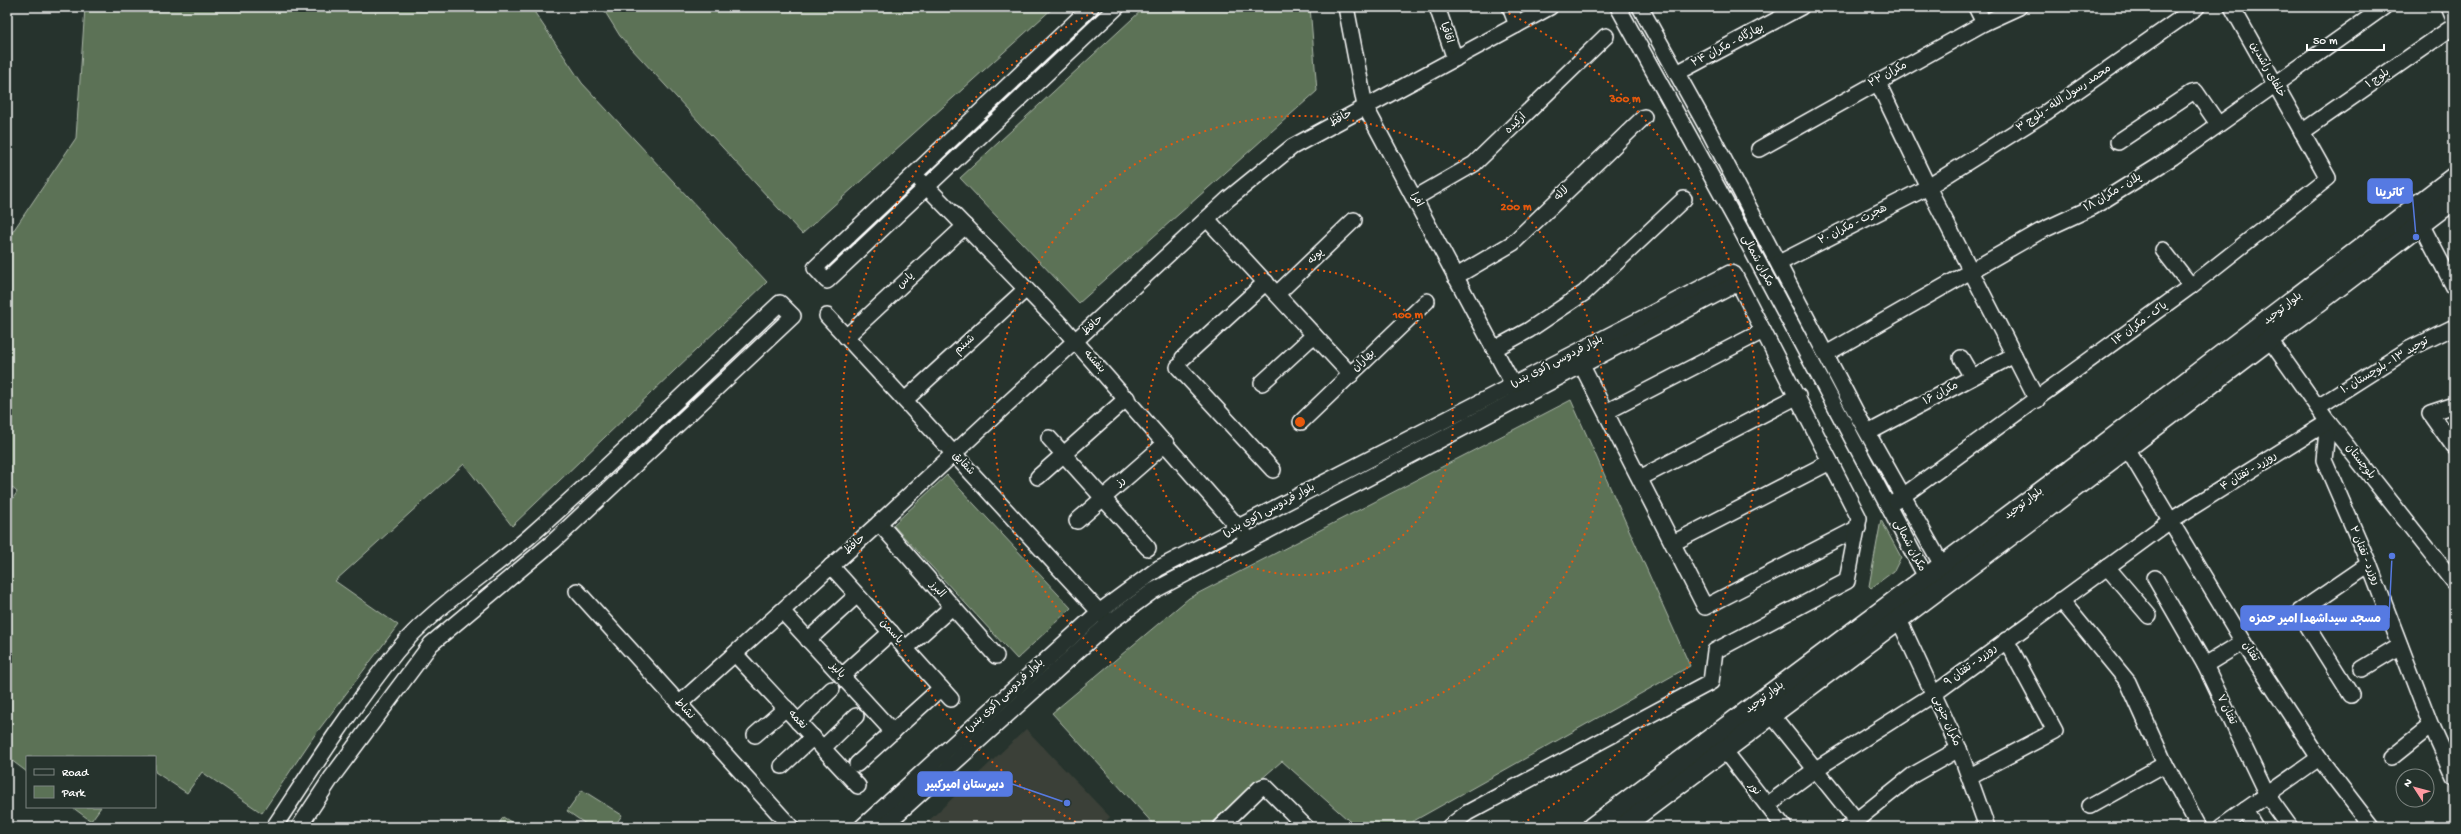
<svg xmlns="http://www.w3.org/2000/svg" width="2461" height="834" font-family="'Gochi Hand','Playpen Sans Arabic',sans-serif">
  <style>
    .built { fill: #3a4038 }
    .green { fill: #5b7256; stroke: #adb8aa }
    .lines { fill: none; stroke-linecap: round; stroke-linejoin: round }
    .minor-casing { stroke: #fff; stroke-width: 18 }
    .major-casing { stroke: #fff; stroke-width: 22 }
    .minor { stroke: #26332d; stroke-width: 15 }
    .major { stroke: #26332d; stroke-width: 19 }
    .ring { fill: none; stroke: #e8590c; stroke-width: 2; stroke-dasharray: 2 4 }
    .labels { text-anchor: middle; dominant-baseline: central; stroke-width: 4; stroke-linejoin: round; paint-order: stroke }
    .street-label { font-size: 11px; fill: #fff; stroke: #26332d }
    .centre { fill: #e8590c; stroke: #26332d; stroke-width: 2 }
    .ring-label { font-size: 12px; text-anchor: middle; font-weight: bold; fill: #e8590c; stroke: #26332d; stroke-width: 4; stroke-linejoin: round; paint-order: stroke }
    .leader { fill: none; stroke: #567ae2; stroke-width: 1.5 }
    .callout-dot { fill: #567ae2; stroke: #26332d; stroke-width: 1.5 }
    .callout { fill: #567ae2; stroke: #567ae2; stroke-width: 1.5 }
    .callout-label { font-size: 12px; text-anchor: middle; font-weight: bold; fill: #fff }
  </style>
  <rect width="100%" height="100%" fill="#26332d"/>
  <filter id="ink" filterUnits="userSpaceOnUse"><feTurbulence type="fractalNoise" baseFrequency=".025" numOctaves="2"/><feDisplacementMap in="SourceGraphic" scale="8" xChannelSelector="R" yChannelSelector="G"/><feConvolveMatrix kernelMatrix="1 2 1 2 8 2 1 2 1" color-interpolation-filters="sRGB"/></filter>
  <g filter="url(#ink)">
    <path class="built" d="M1026 729 1110 817 1100 827H922Z"/>
    <g class="green">
      <path d="M85 7H531L582 83 767 282 512 526 464 464 335 581 398 625 314 736 262 813 202 772 187 793 155 772V757H27V772L7 757V508L17 492 7 483V240L76 138Z"/>
      <path d="M602 7H1054L802 234 620 36Z"/>
      <path d="M1145 7H1310L1317 91 1079 303 960 178Z"/>
      <path d="M1571 400 1690 666 1403 827H1356L1282 761 1206 827H1156L1052 713 1189 598Z"/>
      <path d="M947 475 1071 608 1017 659 893 525Z"/>
      <path d="M1881 520 1901 557 1894 571 1871 588 1869 586Z"/>
      <path d="M582 790 622 815 614 827H590L567 811Z"/>
      <path d="M72 807H101L91 821Z"/>
      <path d="M503 817 519 827H497Z"/>
    </g>
    <g class="lines">
      <g class="minor-casing">
        <g id="minor">
          <path d="M1091 7 815 268 827 281 1117 7"/>
          <path d="M1346 7 1365 106 1517 392"/>
          <path d="M1437 7 1455 59"/>
          <path d="M1510 7 1517 25"/>
          <path d="M1618 7 1741 230 1926 577 1942 586V565L1858 416 1709 131 1640 7"/>
          <path d="M1976 7 1984 23"/>
          <path d="M2449 7 2454 19"/>
          <path d="M1677 73 1801 7"/>
          <path d="M1877 81 1928 187 2037 400"/>
          <path d="M2302 132 2454 26"/>
          <path d="M2118 142 2191 93 2196 92 2218 124"/>
          <path d="M1759 149 1984 23 2019 7"/>
          <path d="M921 181 1061 325 1245 535"/>
          <path d="M1415 198 1474 164 1606 36"/>
          <path d="M1207 219 1351 375"/>
          <path d="M2421 224 2454 287"/>
          <path d="M2163 250 2191 286"/>
          <path d="M1779 263 1928 187 2045 113 2197 7"/>
          <path d="M1455 277 1513 243 1644 117"/>
          <path d="M1277 294 1354 220"/>
          <path d="M827 316 1105 618"/>
          <path d="M2263 330 2328 422 2454 582"/>
          <path d="M846 337 965 226"/>
          <path d="M1496 348 1529 330 1584 293 1684 199"/>
          <path d="M1826 354 2039 232 2093 207 2173 157 2384 7"/>
          <path d="M1183 358 1266 282"/>
          <path d="M1961 358 1972 377"/>
          <path d="M1582 366 1705 607 1858 528"/>
          <path d="M1178 367 1273 470"/>
          <path d="M1262 383 1314 335"/>
          <path d="M905 400 1026 289"/>
          <path d="M2454 405 2430 413 2454 447"/>
          <path d="M2318 407 2409 349 2454 327"/>
          <path d="M1606 412 1763 331"/>
          <path d="M1301 422 1427 301"/>
          <path d="M2328 422 2324 460 2369 564 2431 726 2454 777"/>
          <path d="M1868 433 2014 355"/>
          <path d="M1049 438 1148 548"/>
          <path d="M2127 448 2243 642 2319 758 2372 827"/>
          <path d="M1038 477 1127 398"/>
          <path d="M1640 478 1798 396"/>
          <path d="M1896 501 2191 286 2328 178 2232 7"/>
          <path d="M1077 521 1166 443"/>
          <path d="M879 523 996 656"/>
          <path d="M1673 543 1830 462"/>
          <path d="M831 566 951 699"/>
          <path d="M2107 567 2149 616"/>
          <path d="M2155 578 2205 665"/>
          <path d="M577 591 791 827"/>
          <path d="M2061 600 2128 682 2165 764"/>
          <path d="M1894 609 1959 749 1987 827"/>
          <path d="M782 611 893 732"/>
          <path d="M808 640 857 595"/>
          <path d="M2243 642 2205 665 2267 795 2290 827"/>
          <path d="M905 649 952 607"/>
          <path d="M735 654 858 786"/>
          <path d="M2362 669 2400 646"/>
          <path d="M842 676 891 632"/>
          <path d="M2351 695 2299 612 2369 564"/>
          <path d="M679 704 879 523 1228 199 1292 147 1550 7"/>
          <path d="M1771 714 1856 820"/>
          <path d="M798 722 832 689"/>
          <path d="M755 735 786 708"/>
          <path d="M823 748 856 716"/>
          <path d="M1724 750 1784 827"/>
          <path d="M2391 758 2431 726"/>
          <path d="M857 764 941 688"/>
          <path d="M782 766 813 737"/>
          <path d="M1970 776 2055 731 2006 640"/>
          <path d="M1767 805 1816 769 1934 694 2170 521 2328 422"/>
          <path d="M2090 806 2165 764 2199 827"/>
          <path d="M2245 810 2255 827"/>
          <path d="M274 827C313 768 352 707 396 652 432 608 487 574 530 536 615 461 697 381 780 303L793 316 554 541 431 644 332 777 299 827"/>
          <path d="M862 827 1099 612 1159 568 1730 273 1734 274 1859 518 1847 581 1715 651 1711 682 1467 813 1449 827"/>
          <path d="M883 827 1109 623 1153 591 1738 283"/>
          <path d="M1220 827 1260 788 1265 786 1306 827"/>
          <path d="M1848 827 1913 775 1959 749"/>
          <path d="M2221 827 2319 758"/>
        </g>
      </g>
      <g class="major-casing">
        <g id="major">
          <path d="M1592 827 2102 446 2454 177"/>
          <path d="M1622 827 2127 448 2454 199"/>
        </g>
      </g>
      <use href="#minor" class="minor"/>
      <use href="#major" class="major"/>
    </g>
  </g>
  <g class="ring">
    <circle cx="1300" cy="422" r="153"/>
    <circle cx="1300" cy="422" r="306"/>
    <path d="M1081 825A459 459 0 0 1 1102 8M1498 8A459 459 0 0 1 1519 825"/>
  </g>
  <g class="labels">
    <g class="street-label">
      <text transform="translate(1446 33) rotate(72)">اقاقیا</text>
      <text transform="translate(1728 46) rotate(-28)">بهارگاه - مکران ۲۴</text>
      <text transform="translate(2267 70) rotate(61)">خلفای راشدین</text>
      <text transform="translate(1888 75) rotate(-29)">مکران ۲۲</text>
      <text transform="translate(2378 79) rotate(-35)">بلوچ ۱</text>
      <text transform="translate(2064 99) rotate(-34)">محمد رسول الله - بلوچ ۳</text>
      <text transform="translate(1341 119) rotate(-29)">حافظ</text>
      <text transform="translate(1516 124) rotate(-44)">ارکیده</text>
      <text transform="translate(2113 193) rotate(-31)">پلان - مکران ۱۸</text>
      <text transform="translate(1562 194) rotate(-45)">لاله</text>
      <text transform="translate(1416 200) rotate(62)">افرا</text>
      <text transform="translate(1853 225) rotate(-27)">هجرت - مکران ۲۰</text>
      <text transform="translate(1316 257) rotate(-44)">پونه</text>
      <text transform="translate(1757 261) rotate(62)">مکران شمالی</text>
      <text transform="translate(906 281) rotate(-43)">یاس</text>
      <text transform="translate(2283 309) rotate(-38)">بلوار توحید</text>
      <text transform="translate(2140 324) rotate(-36)">پاک - مکران ۱۴</text>
      <text transform="translate(1093 326) rotate(-43)">حافظ</text>
      <text transform="translate(965 345) rotate(-42)">شبنم</text>
      <text transform="translate(1364 361) rotate(-44)">بهاران</text>
      <text transform="translate(1094 362) rotate(48)">بنفشه</text>
      <text transform="translate(1557 362) rotate(-27)">بلوار فردوسی (کوی بندر)</text>
      <text transform="translate(2385 366) rotate(-31)">توحید ۱۳ - بلوچستان ۱۰</text>
      <text transform="translate(1941 394) rotate(-28)">مکران ۱۶</text>
      <text transform="translate(2360 462) rotate(52)">بلوچستان</text>
      <text transform="translate(963 464) rotate(47)">شقایق</text>
      <text transform="translate(2249 472) rotate(-32)">روزرد - تفتان ۴</text>
      <text transform="translate(1121 482) rotate(-41)">رز</text>
      <text transform="translate(2024 504) rotate(-37)">بلوار توحید</text>
      <text transform="translate(1269 511) rotate(-28)">بلوار فردوسی (کوی بندر)</text>
      <text transform="translate(855 545) rotate(-41)">حافظ</text>
      <text transform="translate(1909 546) rotate(62)">مکران شمالی</text>
      <text transform="translate(2364 556) rotate(67)">روزرد - تفتان ۲</text>
      <text transform="translate(937 590) rotate(49)">البرز</text>
      <text transform="translate(891 632) rotate(48)">یاسمن</text>
      <text transform="translate(2250 652) rotate(57)">تفتان</text>
      <text transform="translate(1971 666) rotate(-37)">روزرد - تفتان ۹</text>
      <text transform="translate(837 671) rotate(47)">پالیز</text>
      <text transform="translate(1005 696) rotate(-43)">بلوار فردوسی (کوی بندر)</text>
      <text transform="translate(1765 698) rotate(-37)">بلوار توحید</text>
      <text transform="translate(684 709) rotate(48)">نشاط</text>
      <text transform="translate(2226 710) rotate(64)">تفتان ۷</text>
      <text transform="translate(797 720) rotate(47)">نغمه</text>
      <text transform="translate(1946 721) rotate(66)">مکران جنوبی</text>
      <text transform="translate(1754 789) rotate(52)">نور</text>
    </g>
  </g>
  <circle cx="1300" cy="422" r="6" class="centre"/>
  <g class="ring-label">
    <text x="1625" y="102">300 m</text>
    <text x="1516" y="210">200 m</text>
    <text x="1408" y="318">100 m</text>
  </g>
  <path class="leader" d="M2416 237L2412 191M2392 556L2389 618M1067 803L1012 784"/>
  <g class="callout-dot">
    <circle cx="2416" cy="237" r="4"/>
    <circle cx="2392" cy="556" r="4"/>
    <circle cx="1067" cy="803" r="4"/>
  </g>
  <g class="callout">
    <rect x="2368" y="179" width="44" height="24" rx="4"/>
    <rect x="2241" y="606" width="148" height="24" rx="4"/>
    <rect x="918" y="772" width="94" height="24" rx="4"/>
  </g>
  <g class="callout-label">
    <text x="2390" y="196">کاترینا</text>
    <text x="2315" y="622">مسجد سیداشهدا امیر حمزه</text>
    <text x="965" y="788">دبیرستان امیرکبیر</text>
  </g>
  <rect width="2461" height="834" fill="none" stroke="#26332d" stroke-width="24"/>
  <rect x="12" y="12" width="2437" height="810" fill="none" stroke="#fff" stroke-width="1.5" filter="url(#ink)"/>
  <rect x="26" y="756" width="130" height="52" fill="#26332d" stroke="#7d8581"/>
  <rect x="34" y="769" width="20" height="6" fill="#26332d" stroke="#7d8581"/>
  <text x="62" y="776" font-size="12" fill="#ffffff">Road</text>
  <rect x="34" y="786" width="20" height="12" fill="#5b7256" stroke="#7d8581"/>
  <text x="62" y="796" font-size="12" fill="#ffffff">Park</text>
  <g transform="translate(2415 788) rotate(306)"><circle r="19" fill="#26332d" stroke="#7d8581"/>
  <path d="M0-3L7 15L0 10L-7 15Z" fill="#ff9aa2"/>
  <text y="-6" font-size="11" font-weight="bold" text-anchor="middle" fill="#ffffff">N</text>
  </g>
  <path d="M2307 44v6h77v-6" fill="none" stroke="#ffffff" stroke-width="2"/>
  <text x="2313" y="44" font-size="12" fill="#ffffff" stroke="#26332d" stroke-width="3" paint-order="stroke">50 m</text>
</svg>
